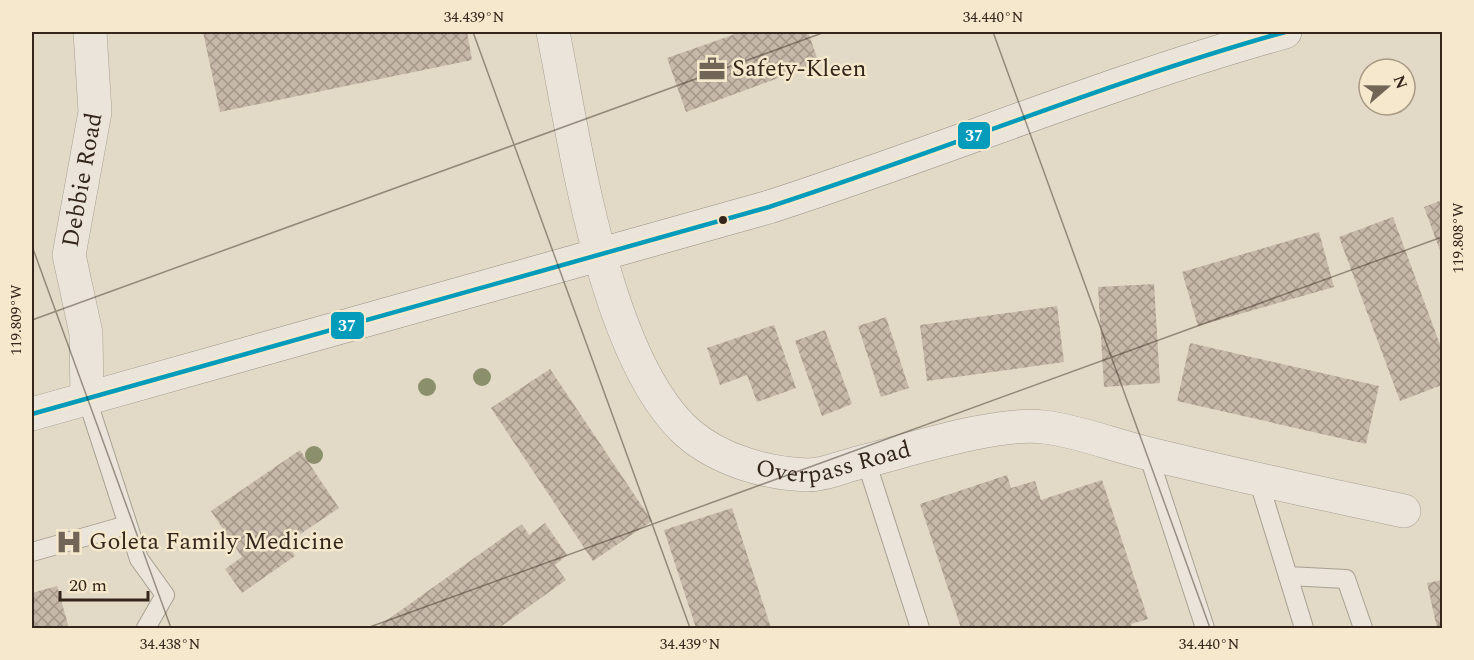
<svg xmlns="http://www.w3.org/2000/svg" width="1474" height="660" font-family="Spectral,serif">
  <style>
    .building { fill: url(#building-cross-hatch) }
    .lines { fill: none; stroke-linecap: round; stroke-linejoin: round }
    .service-casing { stroke: #a79f91; stroke-width: 20 }
    .minor-casing { stroke: #a79f91; stroke-width: 34 }
    .secondary-casing { stroke: #968e81; stroke-width: 34 }
    .service { stroke: #eae4da; stroke-width: 18 }
    .minor { stroke: #eae4da; stroke-width: 33 }
    .secondary { stroke: #eae4da; stroke-width: 33 }
    .bus-1-casing { stroke: #f5e8cc; stroke-width: 9 }
    .bus-1 { stroke: #059cbc; stroke-width: 4.5 }
    .tree { fill: #8c8f6c }
    .ticks { fill: none; stroke: #34261b; stroke-width: 1.5; stroke-opacity: 0.45 }
    .bus-dot { fill: #34261b; stroke: #f5e8cc; stroke-width: 2 }
    .labels { text-anchor: middle; dominant-baseline: central; stroke-width: 5; stroke-linejoin: round; paint-order: stroke }
    .poi-label { font-size: 24px; fill: #34261b; stroke: #f5e8cc; text-anchor: start }
    .street-label { font-size: 24px; fill: #34261b; stroke: #f5e8cc }
    .line-badge { stroke: #f5e8cc; stroke-width: 2 }
    .badge-label { font-size: 16px; text-anchor: middle; font-weight: bold; fill: #fff }
    .neatline { fill: none; stroke: #34261b; stroke-width: 2 }
    .ticks-label { font-size: 15px; text-anchor: middle; fill: #34261b }
  </style>
  <defs>
    <pattern id="building-cross-hatch" width="8" height="8" patternUnits="userSpaceOnUse" patternTransform="scale(1.5)"><rect width="8" height="8" fill="#c6b8a8"/><path d="M0 0l8 8M0 8l8-8" fill="none" stroke="#a29588"/></pattern>
  </defs>
  <rect width="100%" height="100%" fill="#e2dac7"/>
  <g class="building">
    <path d="M203 32H467L472 60 220 112Z"/>
    <path d="M741 32H808L819 63 686 112 667 58Z"/>
    <path d="M1442 200V256L1424 207Z"/>
    <path d="M1393 217 1442 350V385L1400 401 1339 237Z"/>
    <path d="M1319 232 1334 287 1198 326 1182 272Z"/>
    <path d="M1154 284 1160 383 1104 387 1098 287Z"/>
    <path d="M1057 306 1064 362 927 381 920 325Z"/>
    <path d="M886 317 909 388 881 397 858 326Z"/>
    <path d="M774 325 796 388 757 402 747 375 720 385 707 348Z"/>
    <path d="M825 330 852 404 822 416 795 341Z"/>
    <path d="M1190 343 1379 386 1366 444 1177 401Z"/>
    <path d="M550 369 652 521 593 561 491 408Z"/>
    <path d="M300 450 339 508 287 543 295 556 242 593 225 569 242 557 211 511Z"/>
    <path d="M1007 475 1011 488 1035 481 1041 500 1102 480 1148 619 1131 624 1133 628H961L920 504Z"/>
    <path d="M732 508 771 628H696L664 530Z"/>
    <path d="M545 523 567 555 555 565 566 580 499 628H376L522 524 529 535Z"/>
    <path d="M1442 580V628H1437L1427 583Z"/>
    <path d="M57 586 69 628H32V593Z"/>
  </g>
  <g class="lines">
    <g class="service-casing">
      <g id="service">
        <path d="M87 399 139 559 165 595 146 628"/>
        <path d="M1148 454 1205 628"/>
        <path d="M866 461 920 628"/>
        <path d="M1258 479 1288 576 1346 579 1363 628"/>
        <path d="M32 552 127 525"/>
        <path d="M1288 576 1304 628"/>
      </g>
    </g>
    <g class="minor-casing">
      <g id="minor">
        <path id="s1" d="M553 32C575 141 604 358 688 433 719 460 767 474 808 475 823 475 840 468 854 464 904 452 995 421 1044 427 1078 431 1113 445 1146 453 1232 474 1318 493 1404 511"/>
        <path id="s2" d="M87 399 86 333 69 255 95 112 90 32"/>
      </g>
    </g>
    <g class="secondary-casing">
      <path id="secondary" d="M32 414 769 207C942 151 1110 81 1285 32"/>
    </g>
    <use href="#service" class="service"/>
    <use href="#minor" class="minor"/>
    <use href="#secondary" class="secondary"/>
    <g class="bus-1-casing">
      <path id="bus-1" d="M32 414 769 207C942 151 1110 81 1285 32"/>
    </g>
    <use href="#bus-1" class="bus-1"/>
  </g>
  <g class="tree">
    <circle cx="482" cy="377" r="9"/>
    <circle cx="427" cy="387" r="9"/>
    <circle cx="314" cy="455" r="9"/>
  </g>
  <path class="ticks" d="M473 32 690 628M993 32 1210 628M32 246 171 628M32 320 825 32M367 628 1442 237"/>
  <defs>
    <g id="office-bare" transform="scale(2.07)"><path d="M-6-3h4V-5.5h4V-3h4V5H-6ZM-1-4.5V-3h2v-1.5ZM-6 0V1H6V0Z" fill="#716557" stroke="#f5e8cc" stroke-width="2.5" paint-order="stroke"/></g>
    <g id="hospital-bare" transform="scale(2.07)"><path d="M-5-5h3v3.5h4V-5h3V5h-3V1.5h-4V5h-3Z" fill="#716557" stroke="#f5e8cc" stroke-width="2.5" paint-order="stroke"/></g>
  </defs>
  <g fill-rule="evenodd">
    <use href="#office-bare" x="712" y="69"/>
    <use href="#hospital-bare" x="69" y="542"/>
  </g>
  <circle class="bus-dot" cx="723" cy="220" r="5"/>
  <g class="labels">
    <g class="poi-label">
      <text x="732" y="69">Safety-Kleen</text>
      <text x="89" y="542">Goleta Family Medicine</text>
    </g>
    <g class="street-label">
      <text stroke="none"><textPath href="#s2" startOffset="222">Debbie Road</textPath></text>
      <text stroke="none"><textPath href="#s1" startOffset="585">Overpass Road</textPath></text>
    </g>
  </g>
  <g class="line-badge">
    <rect x="957" y="121" width="34" height="29" rx="6" fill="#059cbc"/>
    <rect x="330" y="311" width="35" height="29" rx="6" fill="#059cbc"/>
  </g>
  <g class="badge-label">
    <text x="974" y="141">37</text>
    <text x="347" y="331">37</text>
  </g>
  <rect width="1474" height="660" fill="none" stroke="#f5e8cc" stroke-width="66"/>
  <g transform="translate(1387 87) rotate(70)"><circle r="28" fill="#f5e8cc" stroke="#a89a85" stroke-width="1.5"/>
  <path d="M0-4.5L10 22L0 15L-10 22Z" fill="#716557"/>
  <text y="-9" font-size="16" font-weight="bold" text-anchor="middle" fill="#34261b">N</text>
  </g>
  <path d="M60 591v9h88v-9" fill="none" stroke="#34261b" stroke-width="3"/>
  <text x="69" y="591" font-size="18" fill="#34261b" stroke="#f5e8cc" stroke-width="4.5" paint-order="stroke">20 m</text>
  <rect x="33" y="33" width="1408" height="594" class="neatline"/>
  <g class="ticks-label">
    <text x="474" y="22">34.439°N</text>
    <text x="993" y="22">34.440°N</text>
    <text transform="translate(1458 238) rotate(-90)" y="5">119.808°W</text>
    <text transform="translate(16 320) rotate(-90)" y="5">119.809°W</text>
    <text x="170" y="649">34.438°N</text>
    <text x="690" y="649">34.439°N</text>
    <text x="1209" y="649">34.440°N</text>
  </g>
</svg>
